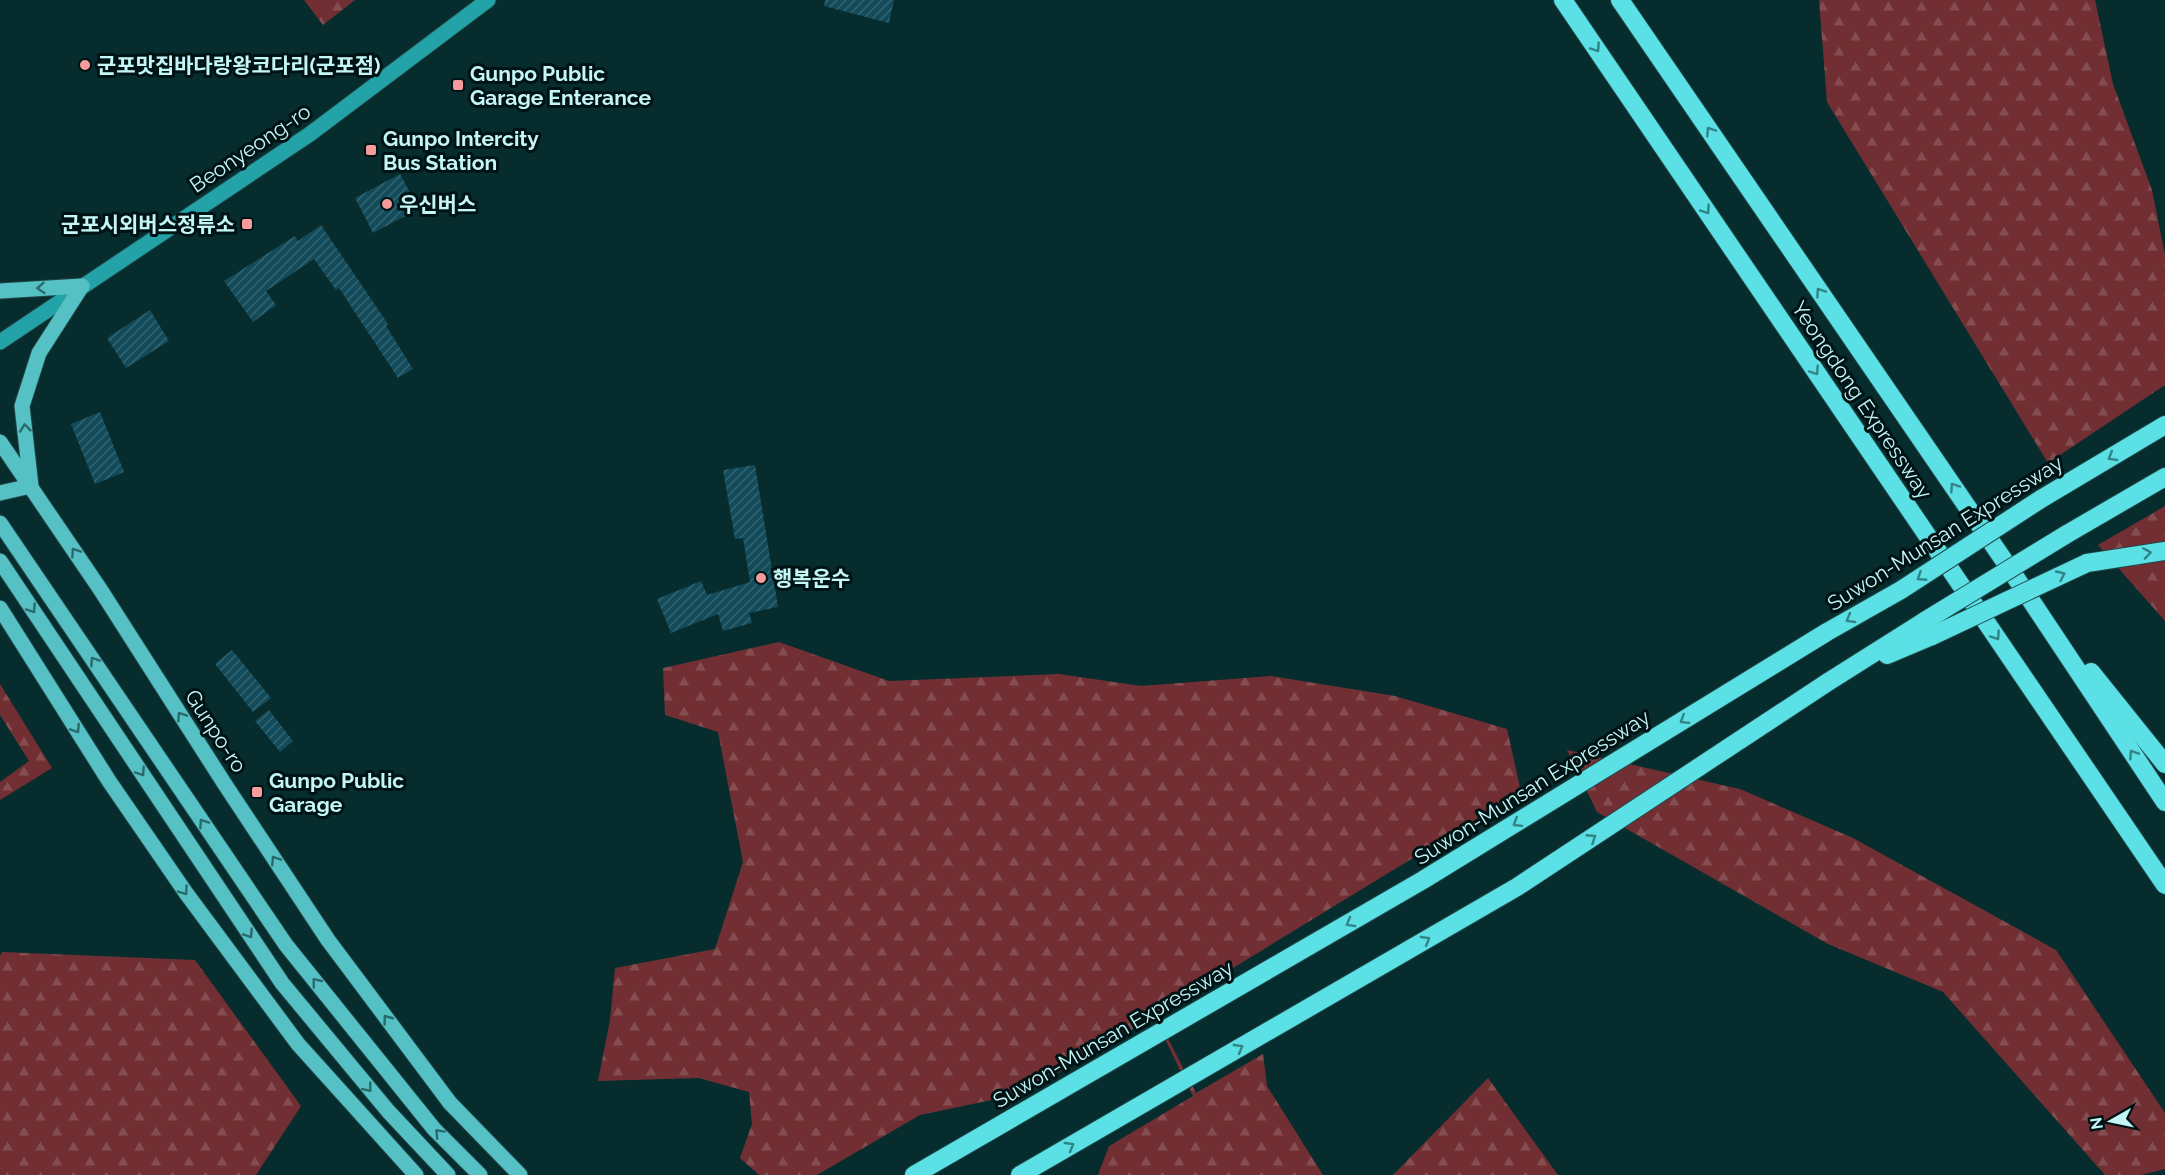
<svg xmlns="http://www.w3.org/2000/svg" width="2165" height="1175" font-family="Raleway,'Noto Sans KR',sans-serif">
  <style>
    .forest { fill: url(#forest-firs) }
    .building { fill: url(#building-hatch) }
    .lines { fill: none; stroke-linecap: round; stroke-linejoin: round }
    .secondary-casing { stroke: #214849; stroke-width: 17 }
    .primary-casing { stroke: #214849; stroke-width: 17 }
    .highway-casing { stroke: #214849; stroke-width: 20 }
    .secondary { stroke: #23a3a8; stroke-width: 15 }
    .primary { stroke: #56c1c5; stroke-width: 15 }
    .highway { stroke: #5be0e5; stroke-width: 18 }
    .highway-bridge-casing { stroke: #214849; stroke-width: 20; stroke-linecap: butt }
    .highway-bridge { stroke: #5be0e5; stroke-width: 18 }
    .oneway { stroke: #328487 }
    .oneway2 { stroke: #2b6a6c }
    .poi-dot { fill: #f59b9c; stroke: #001314; stroke-width: 2 }
    .labels { text-anchor: middle; dominant-baseline: central; stroke-width: 6; stroke-linejoin: round; paint-order: stroke }
    .poi-label { font-size: 21px; font-weight: bold; fill: #c4f6f8; stroke: #001314; text-anchor: start }
    .street-label { font-size: 21px; fill: #c4f6f8; stroke: #001314 }
  </style>
  <defs>
    <pattern id="forest-firs" width="22" height="20" patternUnits="userSpaceOnUse" patternTransform="scale(1.5)"><rect width="22" height="20" fill="#722f33"/><path d="M5 1l3.5 6h-7zM16 11l3.5 6h-7z" fill="#844e51"/></pattern>
    <pattern id="building-hatch" width="6" height="6" patternUnits="userSpaceOnUse" patternTransform="scale(1.5)"><rect width="6" height="6" fill="#134b5a"/><path d="M-1 1l2-2M0 6l6-6M5 7l2-2" fill="none" stroke="#346672"/></pattern>
  </defs>
  <rect width="100%" height="100%" fill="#062c2d"/>
  <g class="forest">
    <path d="M304 0H355L323 25Z"/>
    <path d="M1819 0H2095L2113 84 2152 190 2165 255V385L2048 463 1827 102Z"/>
    <path d="M2165 506V621L2098 545Z"/>
    <path d="M779 642 889 681 1059 674 1141 686 1271 676 1395 696 1507 729 1521 792 1156 1015 1196 1093 1263 1054 1267 1086 1323 1175H1098L1109 1146 1193 1096 1154 1017 1021 1094 920 1115 817 1175H759L740 1158 752 1124 749 1092 699 1078 598 1081 610 1020 615 968 715 949 743 862 718 732 665 715 663 668Z"/>
    <path d="M0 684 52 768 0 800V782L29 761 0 715Z"/>
    <path d="M1567 750 1740 789 1853 838 2056 950 2165 1113V1169L2141 1175H2105L1943 992 1828 944 1597 812Z"/>
    <path d="M2 952 195 960 301 1106 256 1175H0V956Z"/>
    <path d="M1488 1078 1558 1175H1393Z"/>
  </g>
  <g class="building">
    <path d="M825 0H894L889 23 824 6Z"/>
    <path d="M400 174 419 209 373 233 355 198Z"/>
    <path d="M321 225 388 324 386 326 413 369 398 378 339 288 336 290 314 259 266 291 276 305 253 322 224 281 295 236 298 241Z"/>
    <path d="M150 310 169 341 126 368 107 338Z"/>
    <path d="M100 412 124 472 95 484 71 424Z"/>
    <path d="M755 465 778 607 749 613 752 623 723 631 718 614 671 633 657 599 701 581 707 595 750 582 743 538 735 539 723 470Z"/>
    <path d="M232 650 271 698 253 712 215 664Z"/>
    <path d="M269 710 293 741 280 752 255 721Z"/>
  </g>
  <g class="lines">
    <g class="secondary-casing">
      <path id="secondary" d="M0 342 310 134 488 0"/>
    </g>
    <g class="primary-casing">
      <g id="primary">
        <path d="M0 291 82 286"/>
        <path d="M0 442 100 589 224 783 328 940 450 1103 520 1175"/>
        <path d="M0 493 31 486 22 406 39 353 82 286"/>
        <path d="M0 523 286 945 434 1129 480 1175"/>
        <path d="M0 561 282 983 388 1111 448 1175"/>
        <path d="M0 608 109 781 186 893 298 1044 416 1175"/>
      </g>
    </g>
    <g class="highway-casing">
      <g id="highway">
        <path d="M1563 0 2165 885"/>
        <path d="M1620 0 2016 578 2165 802"/>
        <path d="M2041 499 2165 425"/>
        <path d="M2067 534 2165 477"/>
        <path d="M2087 563 2165 551"/>
        <path d="M1887 655 1932 636"/>
        <path d="M2091 672 2165 764"/>
        <path d="M914 1175 1423 880 1827 632 1901 590"/>
        <path d="M1020 1175 1517 887 1828 682 1923 622"/>
      </g>
    </g>
    <use href="#secondary" class="secondary"/>
    <use href="#primary" class="primary"/>
    <use href="#highway" class="highway"/>
    <g class="highway-bridge-casing">
      <g id="highway-bridge">
        <path d="M1901 590 2041 499"/>
        <path d="M1923 622 2067 534"/>
        <path d="M1932 636 2087 563"/>
      </g>
    </g>
    <use href="#highway-bridge" class="highway-bridge"/>
  </g>
  <defs><path id="oneway-chevron" d="M-2-3.5L2.5 0L-2 3.5" fill="none" stroke-width="1.6" stroke-linecap="round" stroke-linejoin="round" transform="scale(1.5)"/></defs>
  <g class="oneway">
    <use href="#oneway-chevron" transform="translate(1596 48) rotate(56)"/>
    <use href="#oneway-chevron" transform="translate(1710 131) rotate(-124)"/>
    <use href="#oneway-chevron" transform="translate(1706 210) rotate(56)"/>
    <use href="#oneway-chevron" transform="translate(1820 292) rotate(-124)"/>
    <use href="#oneway-chevron" transform="translate(1815 371) rotate(56)"/>
    <use href="#oneway-chevron" transform="translate(2112 457) rotate(149)"/>
    <use href="#oneway-chevron" transform="translate(1954 487) rotate(-124)"/>
    <use href="#oneway-chevron" transform="translate(2147 553) rotate(-9)"/>
    <use href="#oneway-chevron" transform="translate(2061 575) rotate(-25)"/>
    <use href="#oneway-chevron" transform="translate(1921 577) rotate(147)"/>
    <use href="#oneway-chevron" transform="translate(1850 619) rotate(150)"/>
    <use href="#oneway-chevron" transform="translate(1996 636) rotate(56)"/>
    <use href="#oneway-chevron" transform="translate(1684 720) rotate(148)"/>
    <use href="#oneway-chevron" transform="translate(2133 754) rotate(-124)"/>
    <use href="#oneway-chevron" transform="translate(1517 823) rotate(148)"/>
    <use href="#oneway-chevron" transform="translate(1592 838) rotate(-33)"/>
    <use href="#oneway-chevron" transform="translate(1350 923) rotate(150)"/>
    <use href="#oneway-chevron" transform="translate(1426 940) rotate(-30)"/>
    <use href="#oneway-chevron" transform="translate(1239 1048) rotate(-30)"/>
    <use href="#oneway-chevron" transform="translate(1070 1146) rotate(-30)"/>
  </g>
  <g class="oneway2">
    <use href="#oneway-chevron" transform="translate(41 288) rotate(176)"/>
    <use href="#oneway-chevron" transform="translate(25 428) rotate(-96)"/>
    <use href="#oneway-chevron" transform="translate(75 552) rotate(-124)"/>
    <use href="#oneway-chevron" transform="translate(32 609) rotate(56)"/>
    <use href="#oneway-chevron" transform="translate(94 661) rotate(-124)"/>
    <use href="#oneway-chevron" transform="translate(181 716) rotate(-123)"/>
    <use href="#oneway-chevron" transform="translate(76 729) rotate(57)"/>
    <use href="#oneway-chevron" transform="translate(141 772) rotate(56)"/>
    <use href="#oneway-chevron" transform="translate(203 823) rotate(-124)"/>
    <use href="#oneway-chevron" transform="translate(275 860) rotate(-123)"/>
    <use href="#oneway-chevron" transform="translate(184 891) rotate(55)"/>
    <use href="#oneway-chevron" transform="translate(249 934) rotate(56)"/>
    <use href="#oneway-chevron" transform="translate(316 982) rotate(-129)"/>
    <use href="#oneway-chevron" transform="translate(387 1019) rotate(-127)"/>
    <use href="#oneway-chevron" transform="translate(368 1088) rotate(51)"/>
    <use href="#oneway-chevron" transform="translate(439 1133) rotate(-133)"/>
  </g>
  <g class="poi-dot">
    <circle cx="85" cy="65" r="6"/>
    <rect x="452" y="79" width="12" height="12" rx="3"/>
    <rect x="365" y="144" width="12" height="12" rx="3"/>
    <circle cx="387" cy="204" r="6"/>
    <rect x="241" y="218" width="12" height="12" rx="3"/>
    <circle cx="761" cy="578" r="6"/>
    <rect x="251" y="786" width="12" height="12" rx="3"/>
  </g>
  <g class="labels">
    <g class="poi-label">
      <text x="97" y="65">군포맛집바다랑왕코다리(군포점)</text>
      <text x="470" y="73">Gunpo Public<tspan x="470" dy="24">Garage Enterance</tspan></text>
      <text x="383" y="138">Gunpo Intercity<tspan x="383" dy="24">Bus Station</tspan></text>
      <text x="399" y="204">우신버스</text>
      <text x="235" y="224" text-anchor="end">군포시외버스정류소</text>
      <text x="773" y="578">행복운수</text>
      <text x="269" y="780">Gunpo Public<tspan x="269" dy="24">Garage</tspan></text>
    </g>
    <g class="street-label">
      <text transform="translate(250 148) rotate(-34)">Beonyeong-ro</text>
      <text transform="translate(1862 400) rotate(56)">Yeongdong Expressway</text>
      <text transform="translate(1945 533) rotate(-32)">Suwon-Munsan Expressway</text>
      <text transform="translate(216 731) rotate(57)">Gunpo-ro</text>
      <text transform="translate(1532 787) rotate(-32)">Suwon-Munsan Expressway</text>
      <text transform="translate(1113 1034) rotate(-30)">Suwon-Munsan Expressway</text>
    </g>
  </g>
  <g transform="translate(2111 1121) rotate(261)" stroke="#001314" stroke-width="4.5" paint-order="stroke">
  <path d="M0-4.5L10 22L0 15L-10 22Z" fill="#c4f6f8"/>
  <text y="-9" font-size="16" font-weight="bold" text-anchor="middle" fill="#c4f6f8">N</text>
  </g>
</svg>
